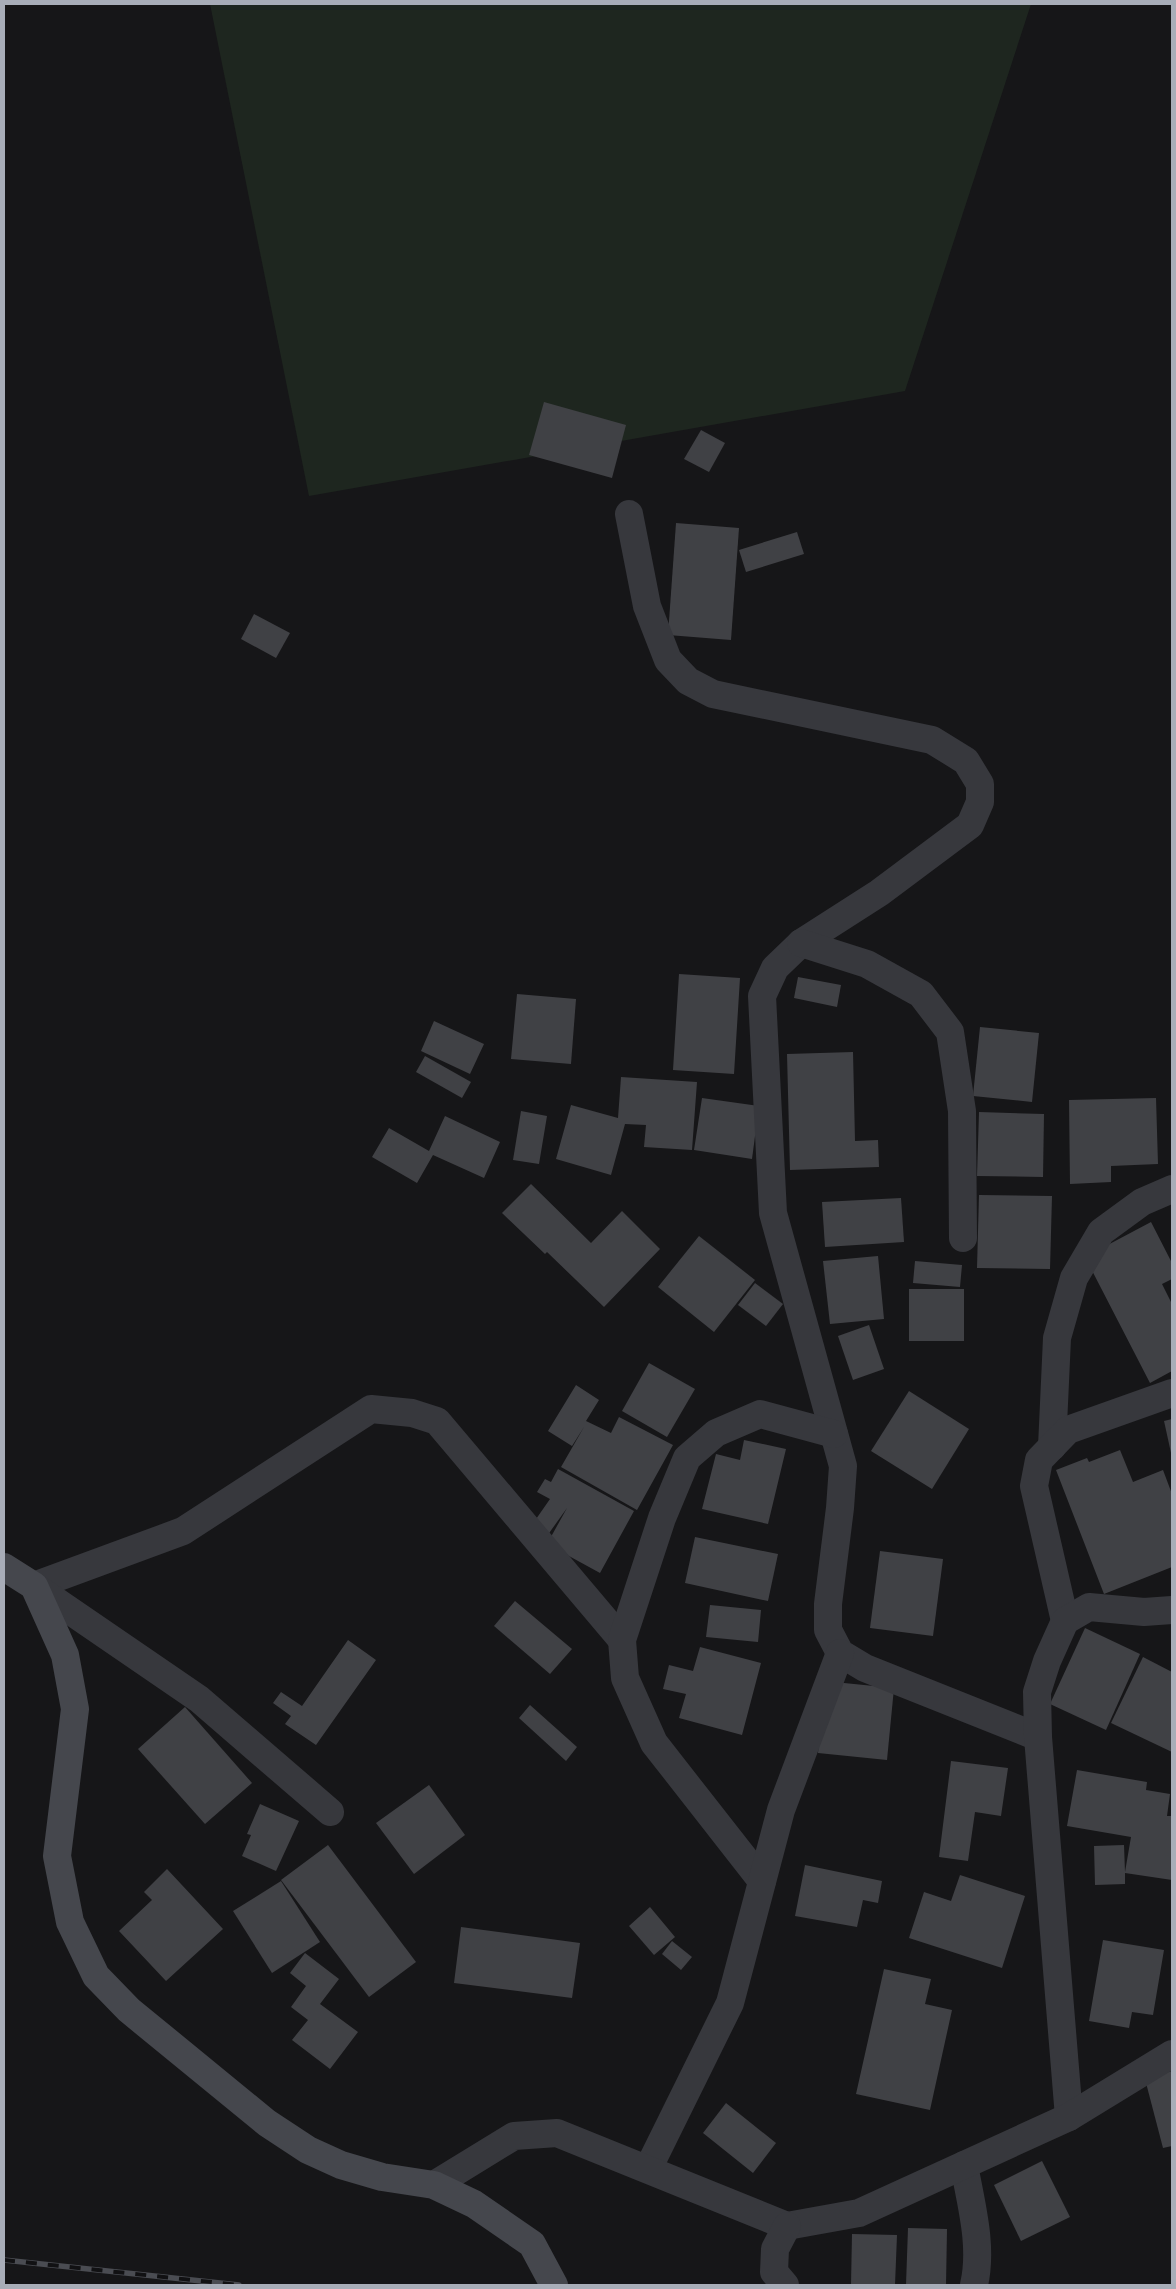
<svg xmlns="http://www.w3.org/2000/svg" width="1176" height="2289" font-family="Overpass,sans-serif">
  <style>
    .green { fill: #1e261f }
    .building { fill: #404145 }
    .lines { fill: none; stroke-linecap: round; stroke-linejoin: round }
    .street { stroke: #37383d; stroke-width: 28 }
    .secondary { stroke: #45474d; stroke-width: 28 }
    .rail-casing { stroke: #4a4c52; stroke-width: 5.5 }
    .rail { stroke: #111113; stroke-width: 4; stroke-dasharray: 11; stroke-linecap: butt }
  </style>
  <rect width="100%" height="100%" fill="#161618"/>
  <path class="green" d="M210 4H1031L905 391 309 496Z"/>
  <g class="building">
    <path d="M544 402 626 425 612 478 529 455Z"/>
    <path d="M701 430 725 443 709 472 684 459Z"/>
    <path d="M676 523 739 528 731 640 668 635Z"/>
    <path d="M797 532 804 554 746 572 739 550Z"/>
    <path d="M254 614 290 633 276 658 241 639Z"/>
    <path d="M679 974 740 978 734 1074 673 1070Z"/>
    <path d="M798 977 841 985 837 1007 794 998Z"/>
    <path d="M517 994 576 999 571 1064 511 1059Z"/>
    <path d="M434 1021 484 1044 470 1074 421 1051Z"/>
    <path d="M980 1027 1039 1033 1032 1102 973 1096Z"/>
    <path d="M853 1052 855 1141 878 1140 879 1167 790 1170 787 1054Z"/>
    <path d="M425 1056 471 1082 462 1098 416 1072Z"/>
    <path d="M621 1077 697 1082 692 1150 644 1147 646 1125 625 1124 611 1175 556 1159 571 1105 618 1118Z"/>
    <path d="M702 1098 759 1106 752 1159 694 1150Z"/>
    <path d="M1156 1098 1158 1164 1111 1166V1182L1070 1184 1069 1100Z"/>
    <path d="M521 1111 547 1116 539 1164 513 1160Z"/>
    <path d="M979 1112 1044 1114 1043 1177 977 1176Z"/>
    <path d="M445 1116 500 1142 484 1178 433 1155 417 1183 372 1157 389 1128 429 1151Z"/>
    <path d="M531 1184 591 1243 622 1211 660 1249 604 1307 547 1252 545 1254 502 1213Z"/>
    <path d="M979 1195 1052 1196 1050 1269 977 1268Z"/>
    <path d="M901 1198 904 1242 825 1247 822 1202Z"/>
    <path d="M1151 1222 1172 1263V1279L1162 1284 1172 1304V1371L1150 1383 1085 1257Z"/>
    <path d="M699 1236 755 1280 714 1332 658 1287Z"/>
    <path d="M878 1256 884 1319 830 1324 823 1261Z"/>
    <path d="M915 1261 962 1265 960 1287 913 1283Z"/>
    <path d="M755 1283 783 1304 766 1326 738 1305Z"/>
    <rect x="909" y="1289" width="55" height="52"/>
    <path d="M869 1325 884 1369 853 1380 838 1336Z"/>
    <path d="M649 1363 695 1389 667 1437 622 1411Z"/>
    <path d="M576 1385 599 1400 586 1421 611 1433 619 1417 673 1445 637 1510 561 1467 584 1427 572 1446 548 1431Z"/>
    <path d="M909 1391 969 1429 932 1489 871 1451Z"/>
    <path d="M1172 1419V1452L1171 1453 1164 1421Z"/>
    <path d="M744 1440 786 1449 768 1524 702 1509 716 1454 740 1460Z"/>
    <path d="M1120 1450 1133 1482 1163 1470 1172 1494V1567L1104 1594 1056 1470 1087 1458 1089 1462Z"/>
    <path d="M558 1469 634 1511 600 1573 547 1544 567 1508 542 1543 527 1532 550 1499 537 1492 545 1479 551 1482Z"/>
    <path d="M695 1537 778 1554 768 1601 685 1583Z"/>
    <path d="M880 1551 943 1559 933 1636 870 1628Z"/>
    <path d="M515 1601 572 1649 550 1674 494 1626Z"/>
    <path d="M710 1605 761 1610 758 1642 706 1637Z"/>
    <path d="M1085 1628 1140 1654 1106 1730 1050 1704Z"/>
    <path d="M348 1640 376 1660 316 1745 285 1724 291 1716 273 1703 281 1692 302 1706Z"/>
    <path d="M700 1647 761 1663 742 1735 679 1718 686 1694 663 1689 669 1665 693 1671Z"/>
    <path d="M1143 1657 1172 1672V1752L1111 1723Z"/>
    <path d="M824 1681 894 1688 887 1760 818 1753Z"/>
    <path d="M530 1705 577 1747 566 1761 519 1718Z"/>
    <path d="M185 1707 252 1783 205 1824 138 1749Z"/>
    <path d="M951 1761 1008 1768 1001 1816 975 1812 968 1861 939 1857Z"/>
    <path d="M1077 1770 1147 1782 1146 1790 1170 1794 1167 1816H1172V1880L1125 1873V1884L1095 1885 1094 1846 1124 1845 1125 1872 1131 1837 1067 1826Z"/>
    <path d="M429 1785 465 1835 414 1874 376 1823Z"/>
    <path d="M260 1804 299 1821 276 1871 242 1856 251 1835 247 1834Z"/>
    <path d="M328 1845 416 1962 369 1997 281 1880Z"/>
    <path d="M805 1865 882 1881 878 1903 863 1900 857 1927 795 1916Z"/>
    <path d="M167 1869 223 1929 166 1981 119 1931 152 1900 144 1892Z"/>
    <path d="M960 1875 1025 1896 1002 1968 909 1938 924 1892 951 1901Z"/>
    <path d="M281 1881 320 1942 272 1973 233 1911Z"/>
    <path d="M650 1907 675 1937 654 1955 629 1926Z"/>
    <path d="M461 1927 580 1943 572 1998 454 1983Z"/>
    <path d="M1103 1940 1164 1950 1153 2015 1132 2012 1129 2028 1089 2021Z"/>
    <path d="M672 1941 692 1957 681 1970 662 1954Z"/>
    <path d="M305 1953 339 1979 320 2004 358 2032 330 2069 292 2040 308 2020 291 2007 306 1986 290 1973Z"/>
    <path d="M884 1969 931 1979 925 2004 952 2010 930 2110 856 2094Z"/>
    <path d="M1172 2071V2146L1163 2148 1145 2079Z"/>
    <path d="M726 2103 776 2143 753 2173 703 2133Z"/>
    <path d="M1042 2161 1070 2217 1021 2241 994 2185Z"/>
    <path d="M908 2228 947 2229 946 2285H906Z"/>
    <path d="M852 2234 897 2235 895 2285H851Z"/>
  </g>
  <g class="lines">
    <g class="street">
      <path d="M629 514 647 606 668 660 688 681 713 694 932 740 966 761 980 784V802L970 825 879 893 801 943 775 968 762 996 773 1213 843 1466 840 1508 828 1604V1630L840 1653 865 1668 1038 1737"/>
      <path d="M801 943 867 964 921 994 950 1032 962 1111 963 1238"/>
      <path d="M1052 1447 1057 1338 1074 1278 1101 1232 1142 1202 1172 1189"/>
      <path d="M34 1586 183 1531 371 1409 412 1413 437 1421 622 1640"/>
      <path d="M34 1586 199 1699 330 1812"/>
      <path d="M1065 1621 1034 1486 1039 1460 1068 1430 1172 1393"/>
      <path d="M762 1881 654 1743 625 1678 622 1640 662 1518 687 1458 716 1433 760 1414 834 1434"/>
      <path d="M1069 2117 1038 1737 1037 1692 1047 1661 1065 1621 1089 1607 1144 1612 1172 1610"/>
      <path d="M964 2165C971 2204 983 2246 974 2285"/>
      <path d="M648 2169 730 2003 781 1810 840 1653"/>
      <path d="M434 2185 514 2136 557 2133 787 2226 859 2213 1069 2117 1172 2054"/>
      <path d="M785 2285 774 2272 775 2249 787 2226"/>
    </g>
    <path class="secondary" d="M4 1567 34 1586 65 1655 75 1709 57 1856 70 1922 96 1976 129 2010 267 2123 308 2150 341 2165 382 2177 434 2185 474 2204 532 2244 554 2285"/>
    <g class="rail-casing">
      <path id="rail" d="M4 2260 239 2285"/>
    </g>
    <use href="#rail" class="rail"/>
  </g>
  <rect width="1176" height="2289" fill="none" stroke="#a8adb8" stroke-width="10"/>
</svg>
